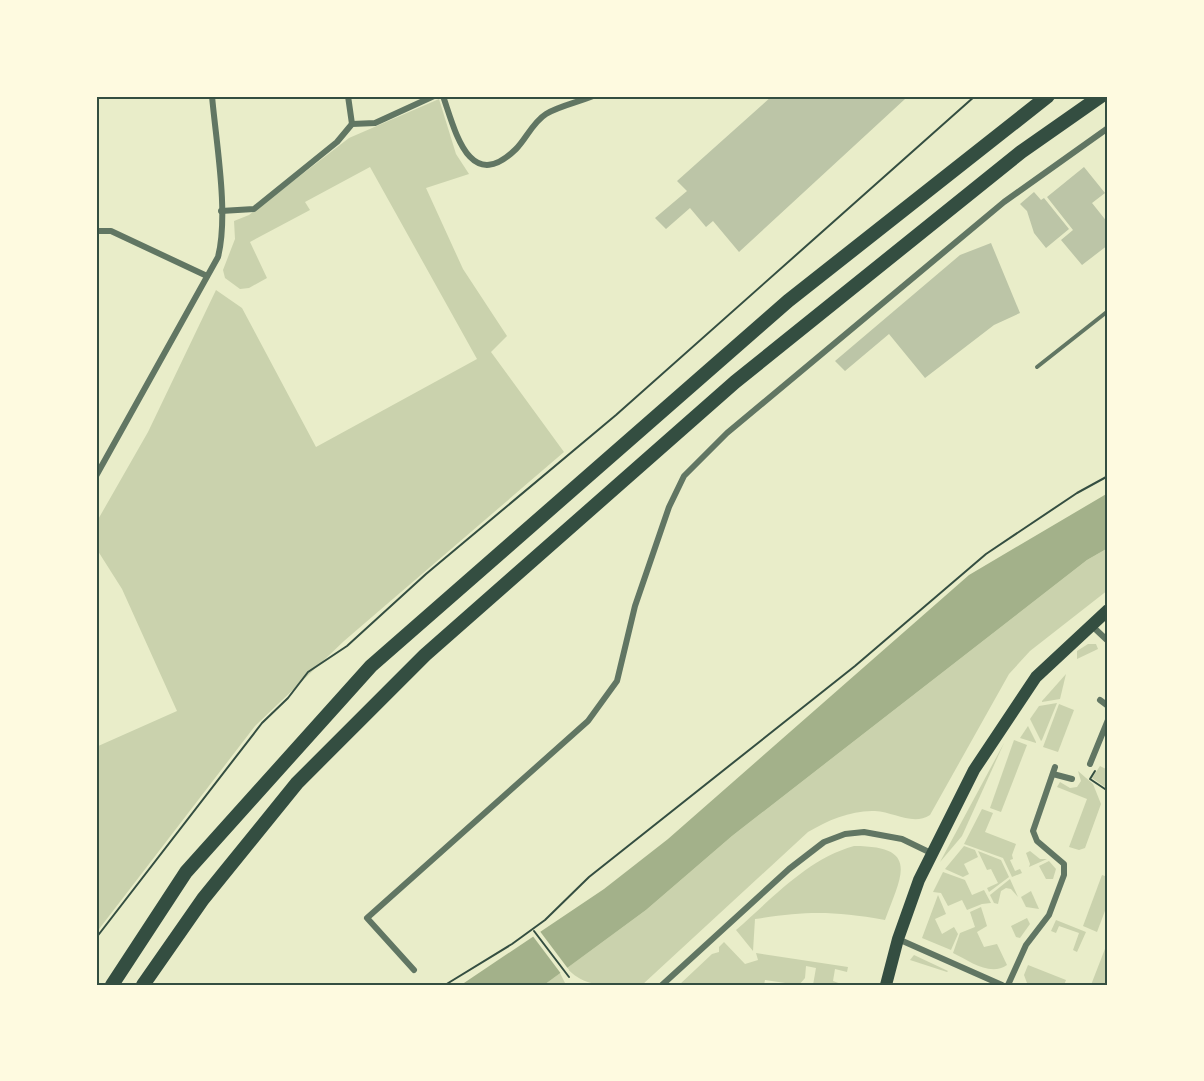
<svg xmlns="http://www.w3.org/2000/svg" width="1204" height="1081" font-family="Cabin,sans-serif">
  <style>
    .green { fill: #cad2ad }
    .water { fill: #a3b18a }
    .pier { fill: #e9edc9 }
    .building { fill: #bcc5a7 }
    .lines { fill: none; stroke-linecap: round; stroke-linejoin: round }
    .path { stroke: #344e41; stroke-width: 2 }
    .service { stroke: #617663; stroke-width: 4 }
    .minor { stroke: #617663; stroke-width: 6 }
    .primary { stroke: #344e41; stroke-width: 12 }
    .motorway { stroke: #344e41; stroke-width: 14 }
    .neatline { fill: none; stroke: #344e41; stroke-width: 2 }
  </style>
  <rect width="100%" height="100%" fill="#e9edc9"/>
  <g class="green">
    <path d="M439 99 456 154 469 174 426 188 463 269 507 336 491 352 564 452 344 641 255 726 96 933V747L177 711 122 589 96 548V523L148 432 216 290 242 308 316 447 477 359 370 167 305 202 310 210 250 242 267 278 249 288 240 289 225 278 223 270 235 239 234 221 249 215 349 138Z"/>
    <path d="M1108 548V590L1030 651 1009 674 930 815C913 826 894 812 875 811 852 810 828 820 808 832L642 985C616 985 585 990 567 968L646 910 732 836 1087 560Z"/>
    <path d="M1088 644H1096L1098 649 1077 659V651Z"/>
    <path d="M1066 674 1060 699 1042 702V701Z"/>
    <path d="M1057 703 1042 740 1041 741 1030 719 1039 706Z"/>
    <path d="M1059 704 1074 710 1058 752 1043 747Z"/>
    <path d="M1028 726 1036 742V743L1020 738Z"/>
    <path d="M1014 740 1027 745 1001 812 990 808Z"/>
    <path d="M1004 743 962 836 940 862Z"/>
    <path d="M1100 766 1106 769 1105 780 1108 781V789L1092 778Z"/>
    <path d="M1078 771 1093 784 1101 804 1085 848 1079 850 1069 847 1087 799 1057 787 1060 782 1070 788 1077 787 1081 781Z"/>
    <path d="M982 809 993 813 985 832 1016 844 1012 855 1013 859 1010 860 1015 871 1020 869 1022 873 1012 877 1003 858 964 844Z"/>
    <path d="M854 846C921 846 901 876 885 920 833 911 807 911 755 919L753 951 736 930C772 899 807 859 854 846Z"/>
    <path d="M964 846 975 850 978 857 964 864 969 874 963 877 945 869Z"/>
    <path d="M978 851 1001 860 1009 877 989 892 987 888 998 883 991 869 987 870Z"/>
    <path d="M1030 851 1040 859H1047L1029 867 1030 864 1026 853Z"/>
    <path d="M1049 861 1056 869 1053 879H1046L1039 866Z"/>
    <path d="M943 872 965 880 972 895 984 890 991 903 982 904 967 910 962 900 948 906 941 893 933 892Z"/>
    <path d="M1102 875 1108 877V903L1097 932 1083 926Z"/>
    <path d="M1010 879 1018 897 1011 889 1006 888 1001 891 998 904 994 903 990 895Z"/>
    <path d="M1031 891 1039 909 1026 907 1021 897Z"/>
    <path d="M938 895 946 914 935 919 942 934 954 927 958 934 951 950 922 938Z"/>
    <path d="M981 907 987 926 977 932 984 947 997 944 1007 965C990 977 970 961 953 953L960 933 975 927 970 912Z"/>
    <path d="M1027 918 1030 924 1020 938 1016 937 1011 926Z"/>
    <path d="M1056 920 1086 932 1077 952 1073 950 1079 933 1059 926 1056 933 1051 931Z"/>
    <path d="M1108 941V985H1091Z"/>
    <path d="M724 942 745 964 758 960 756 953 848 967 847 972 835 969 833 981 844 985H813L816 968 806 966 805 978 799 985 765 980 764 985H679L712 954 719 952V947Z"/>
    <path d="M914 955 948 971 947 972 910 960Z"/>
    <path d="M1028 965 1066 980 1064 985 1027 983 1024 975Z"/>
    <path d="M560 973 566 985H544Z"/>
  </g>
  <path class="water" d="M1108 493V548L1087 560 732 836 646 910 544 985H461L604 889 668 839 969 575Z"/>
  <path class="pier" d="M539 930 569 970 562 975 532 935Z"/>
  <g class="building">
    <path d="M772 96H902L905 99 739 252 713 221 706 227 690 208 666 229 655 218 687 191 677 181Z"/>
    <path d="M1084 167 1105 193 1092 203 1108 223V245L1082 265 1061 240 1073 230 1047 197Z"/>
    <path d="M1034 192 1041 200 1044 198 1069 229 1046 248 1034 233 1027 211 1020 204Z"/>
    <path d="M991 243 1020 313 994 325 925 378 889 334 845 371 835 361 960 255Z"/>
  </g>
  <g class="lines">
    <g class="path">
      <path d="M1095 771 1090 779 1108 791"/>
      <path d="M534 931 569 977"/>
      <path d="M96 938 262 723 288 698 308 672 347 646 426 574 616 415 975 96"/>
      <path d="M445 985 512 944 545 920 589 877 855 666 986 554 1077 493 1108 476"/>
    </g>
    <path class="service" d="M1037 367 1108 311"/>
    <g class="minor">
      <path d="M348 96 352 124"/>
      <path d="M443 96C455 130 469 195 516 149 526 139 533 122 546 114 559 106 579 102 593 96"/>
      <path d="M221 211 254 209 337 142 352 124 375 123 434 96"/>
      <path d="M96 231H111L207 276"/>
      <path d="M96 476 218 257C229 214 216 142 212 96"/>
      <path d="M1091 625 1108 641"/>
      <path d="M1100 700 1108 706"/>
      <path d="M1090 764 1108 720"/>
      <path d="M1053 774 1072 779"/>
      <path d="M898 939 1002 985"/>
      <path d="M414 970 367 918 588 721 617 681 635 606 669 507 684 476 727 433 1004 202 1108 128"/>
      <path d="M662 985 789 869 824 842 845 834 864 832 902 839 931 853"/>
      <path d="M1008 985 1026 945 1049 915 1064 875V864L1037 841 1033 831 1055 767"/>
    </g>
    <path class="primary" d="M886 985 898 939 919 880 974 770 1036 677 1108 610"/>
    <g class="motorway">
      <path d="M112 985 186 872 371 666 788 301 1048 96"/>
      <path d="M143 985 203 899 297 783 425 655 735 382 1021 152 1101 96"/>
    </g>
  </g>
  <rect width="1204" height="1081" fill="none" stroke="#fefae0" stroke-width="195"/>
  <rect x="98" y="98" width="1008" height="886" class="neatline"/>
</svg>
